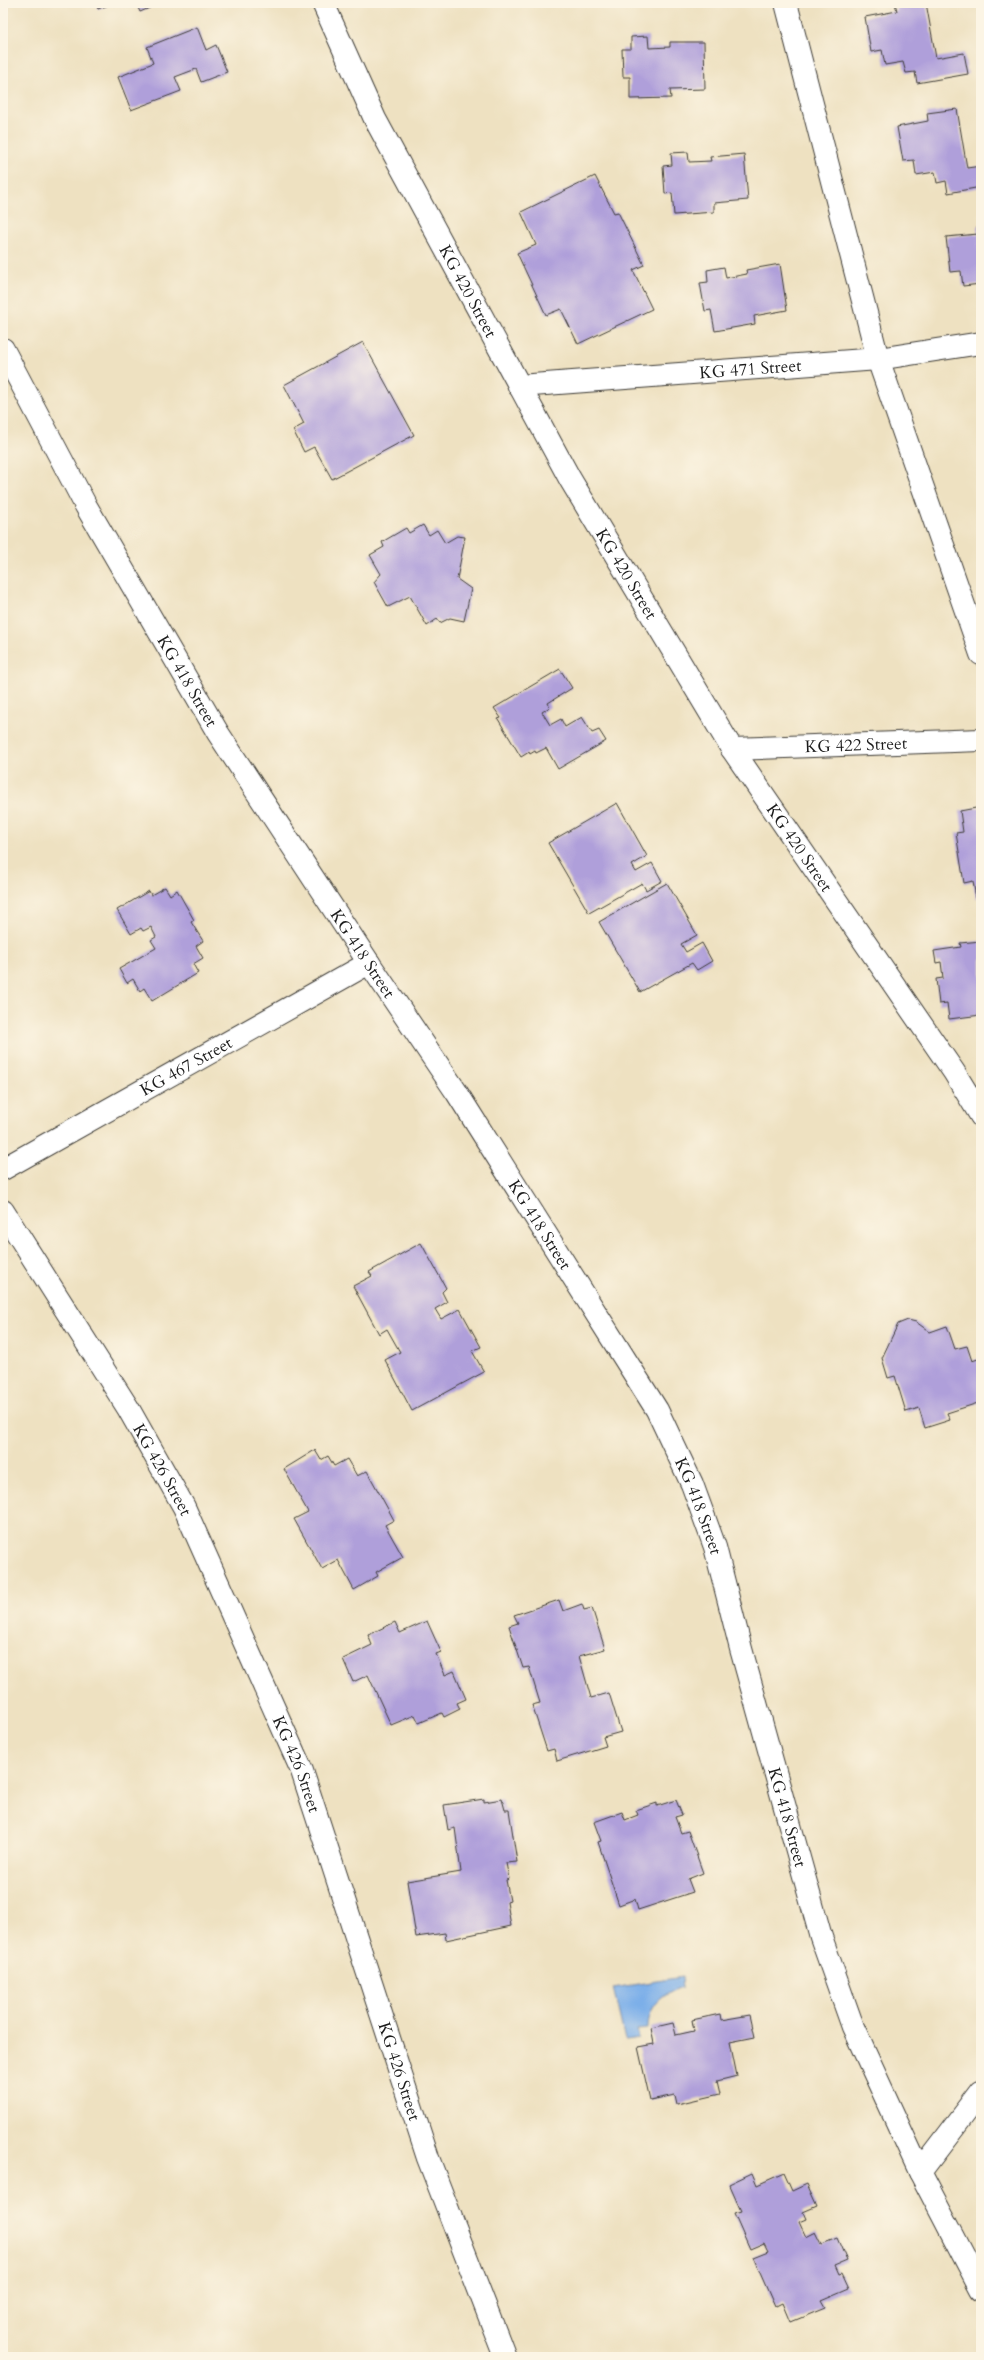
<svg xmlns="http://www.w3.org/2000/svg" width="984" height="2360" font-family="Cardo,serif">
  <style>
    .water { fill: #7cafe9; stroke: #4c6682 }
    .building { fill: #af9fda }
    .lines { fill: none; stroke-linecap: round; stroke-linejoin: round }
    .minor-casing { stroke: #3c3a35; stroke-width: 24 }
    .minor { stroke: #fff; stroke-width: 22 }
    .labels { text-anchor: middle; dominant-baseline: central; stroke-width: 4; stroke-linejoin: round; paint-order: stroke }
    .street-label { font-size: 17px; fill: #1c1c1c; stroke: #fcf5e5 }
  </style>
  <rect width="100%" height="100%" fill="#fcf5e5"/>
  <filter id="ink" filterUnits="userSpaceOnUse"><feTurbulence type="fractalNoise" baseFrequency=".025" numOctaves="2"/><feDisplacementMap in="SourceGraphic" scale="8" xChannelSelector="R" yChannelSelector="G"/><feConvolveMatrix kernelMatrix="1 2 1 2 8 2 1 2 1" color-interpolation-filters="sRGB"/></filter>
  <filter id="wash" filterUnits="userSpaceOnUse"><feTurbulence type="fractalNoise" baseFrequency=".012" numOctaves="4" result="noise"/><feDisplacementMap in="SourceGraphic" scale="16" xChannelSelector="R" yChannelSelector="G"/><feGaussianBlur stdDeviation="0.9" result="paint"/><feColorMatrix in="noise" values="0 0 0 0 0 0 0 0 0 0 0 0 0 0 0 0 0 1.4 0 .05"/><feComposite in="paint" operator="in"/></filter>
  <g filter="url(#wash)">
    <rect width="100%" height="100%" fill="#eee1c1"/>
    <path class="water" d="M682 1977 683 1987C663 1994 648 2005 648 2029L637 2030 639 2038 625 2040 613 1988Z"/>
    <g id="blocks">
      <g class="building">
        <path d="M96 3H114L98 9Z"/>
        <path d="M136 3H161L140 12Z"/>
        <path d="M895 3H926L936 58 964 53 968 74 917 83 915 72 906 73 903 62 885 65 882 50 871 52 865 17 897 11Z"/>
        <path d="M197 27 206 50 216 45 227 72 201 82 196 69 175 77 181 91 131 110 118 77 153 63 147 47Z"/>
        <path d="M648 36 649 48 670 47V42H704L705 89 670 90 671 98 630 99V77H623L622 49H631V37Z"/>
        <path d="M957 109 967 168 981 166V187L948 193 946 181 937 183 935 172 916 175 914 160 903 161 897 127 928 121 927 113Z"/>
        <path d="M688 152 689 162 711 161 710 157 744 154 748 200 714 203V212L674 215 672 193 665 194 663 166 672 165 671 153Z"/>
        <path d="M595 176 614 213 618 212 644 265 633 270 652 309 578 344 561 309 546 315 517 253 536 245 521 212Z"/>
        <path d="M981 225V284L963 286 961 271 950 272 946 237 978 234 977 226Z"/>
        <path d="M780 264 787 310 754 316 755 324 715 331 711 310 705 311 700 283 708 282 707 270 724 267 726 278 747 274 746 270Z"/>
        <path d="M363 342 414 435 332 479 314 447 304 452 293 430 304 424 284 385Z"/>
        <path d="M423 525 429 535 437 530 445 543 457 536 465 537 457 579 471 589 464 621 450 618 440 623 437 619 427 626 410 596 388 607 374 582 381 574 370 555 384 547 382 542 406 528 409 533Z"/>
        <path d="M560 669 572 688 548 703 550 707 542 712 550 725 561 719 565 727 582 717 592 733 599 730 606 741 558 769 546 748 536 753 535 751 530 754 529 752 521 757 498 719 501 718 494 708Z"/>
        <path d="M617 803 647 856 632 865 636 872 652 863 662 881 646 890 642 883 589 913 548 843Z"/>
        <path d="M981 807V897L976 898 973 881 964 883 956 833 963 832 960 811Z"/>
        <path d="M667 883 697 935 681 944 686 952 702 943 712 961 697 970 692 963 640 992 599 922Z"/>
        <path d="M165 887 170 895 177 890 194 920 191 922 203 941 196 946 203 958 193 964 198 973 152 1001 144 988 140 991 133 979 127 983 119 969 156 948 151 940 156 937 151 927 143 931 141 928 131 934 117 910 149 891 151 895Z"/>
        <path d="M981 941V1015L949 1019 947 1003 939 1004 936 979 943 978 941 962 936 963 934 951 961 947 960 943Z"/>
        <path d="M421 1243 446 1288 442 1292 447 1302 435 1309 441 1319 460 1309 481 1347 472 1351 484 1372 412 1411 385 1360 400 1352 387 1329 379 1334 353 1286 372 1276 369 1272Z"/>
        <path d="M908 1320 916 1322 930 1332 947 1326 955 1349 967 1346 972 1361 981 1358V1402L947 1413 950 1420 925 1428 919 1408 906 1412 895 1376 888 1378 882 1358 898 1324Z"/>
        <path d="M315 1450 321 1460 328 1456 334 1466 347 1459 357 1476 367 1471 394 1520 385 1525 403 1557 376 1572 378 1576 354 1590 338 1560 322 1569 294 1519 308 1512 284 1469Z"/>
        <path d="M559 1600 563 1611 582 1604 584 1610 592 1608 605 1649 579 1656 591 1698 609 1693 621 1732 603 1737 606 1746 557 1761 554 1749 547 1751 532 1705 540 1703 529 1667 523 1668 509 1626 518 1623 514 1615Z"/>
        <path d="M427 1621 441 1652 436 1654 445 1675 454 1671 466 1699 457 1703 460 1709 444 1717 442 1713 419 1723 415 1715 391 1725 368 1675 353 1682 343 1659 372 1645 368 1635 395 1622 400 1633Z"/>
        <path d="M484 1799V1802L502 1799 505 1810H509L517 1862 506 1863 509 1879 506 1880 510 1901 507 1902 511 1926 446 1940 445 1933 416 1937 407 1881 461 1872 455 1828 448 1830 444 1805Z"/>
        <path d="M676 1800 682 1815 675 1817 681 1833 688 1831 703 1873 688 1879 693 1892 638 1910 635 1899 619 1905 598 1842 601 1841 594 1822 622 1812 625 1820 638 1815 636 1810 657 1803V1806Z"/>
        <path d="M720 2014 721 2020 750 2015 755 2037 730 2042 737 2076 717 2081 720 2094 677 2104 675 2095 650 2100 638 2047 654 2044 651 2028 673 2023 676 2035 694 2031 692 2020Z"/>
        <path d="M752 2173 757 2185 784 2173 792 2191 807 2184 817 2206 803 2212 806 2219 799 2222 806 2237 816 2232 822 2244 837 2238 847 2261 835 2266 839 2275 842 2274 849 2289 821 2301 825 2308 791 2322 783 2303 775 2307 753 2257 768 2251 764 2243 750 2249 734 2213 741 2211 729 2184Z"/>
      </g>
    </g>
  </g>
  <g filter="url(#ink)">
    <use href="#blocks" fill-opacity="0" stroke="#3c3a35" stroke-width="1"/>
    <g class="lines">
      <g class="minor-casing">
        <g id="minor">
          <path id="s1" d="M323 3 375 119 570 479 732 749 954 1072 981 1116"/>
          <path d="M786 3 878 359 981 654"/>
          <path id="s2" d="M3 349 86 506 218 733 369 963 457 1093 657 1410 692 1484 715 1547 741 1649 821 1937 853 2027 920 2172"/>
          <path id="s3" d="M519 386 878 359 981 343"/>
          <path id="s4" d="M732 749 981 740"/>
          <path id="s5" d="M3 1169 369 963"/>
          <path id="s6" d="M3 1211 128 1408 184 1507 302 1771 428 2158 505 2357"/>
          <path d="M981 2092 920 2172 981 2289"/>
        </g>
      </g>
      <use href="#minor" class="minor"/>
    </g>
  </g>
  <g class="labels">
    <g class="street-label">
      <text stroke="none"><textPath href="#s1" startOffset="323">KG 420 Street</textPath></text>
      <text stroke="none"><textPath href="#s3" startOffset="232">KG 471 Street</textPath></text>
      <text stroke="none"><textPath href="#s1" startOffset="647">KG 420 Street</textPath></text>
      <text stroke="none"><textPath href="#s2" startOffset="380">KG 418 Street</textPath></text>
      <text stroke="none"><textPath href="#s4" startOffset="124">KG 422 Street</textPath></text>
      <text stroke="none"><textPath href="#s1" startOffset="971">KG 420 Street</textPath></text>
      <text stroke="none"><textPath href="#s2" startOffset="704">KG 418 Street</textPath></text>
      <text stroke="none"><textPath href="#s5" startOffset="210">KG 467 Street</textPath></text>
      <text stroke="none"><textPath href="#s2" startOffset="1028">KG 418 Street</textPath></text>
      <text stroke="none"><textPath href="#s6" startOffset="304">KG 426 Street</textPath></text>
      <text stroke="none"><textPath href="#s2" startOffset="1352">KG 418 Street</textPath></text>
      <text stroke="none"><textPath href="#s6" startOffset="628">KG 426 Street</textPath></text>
      <text stroke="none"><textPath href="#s2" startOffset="1676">KG 418 Street</textPath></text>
      <text stroke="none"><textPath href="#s6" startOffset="952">KG 426 Street</textPath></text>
    </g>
  </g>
  <rect width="984" height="2360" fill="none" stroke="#fcf5e5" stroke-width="16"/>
</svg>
